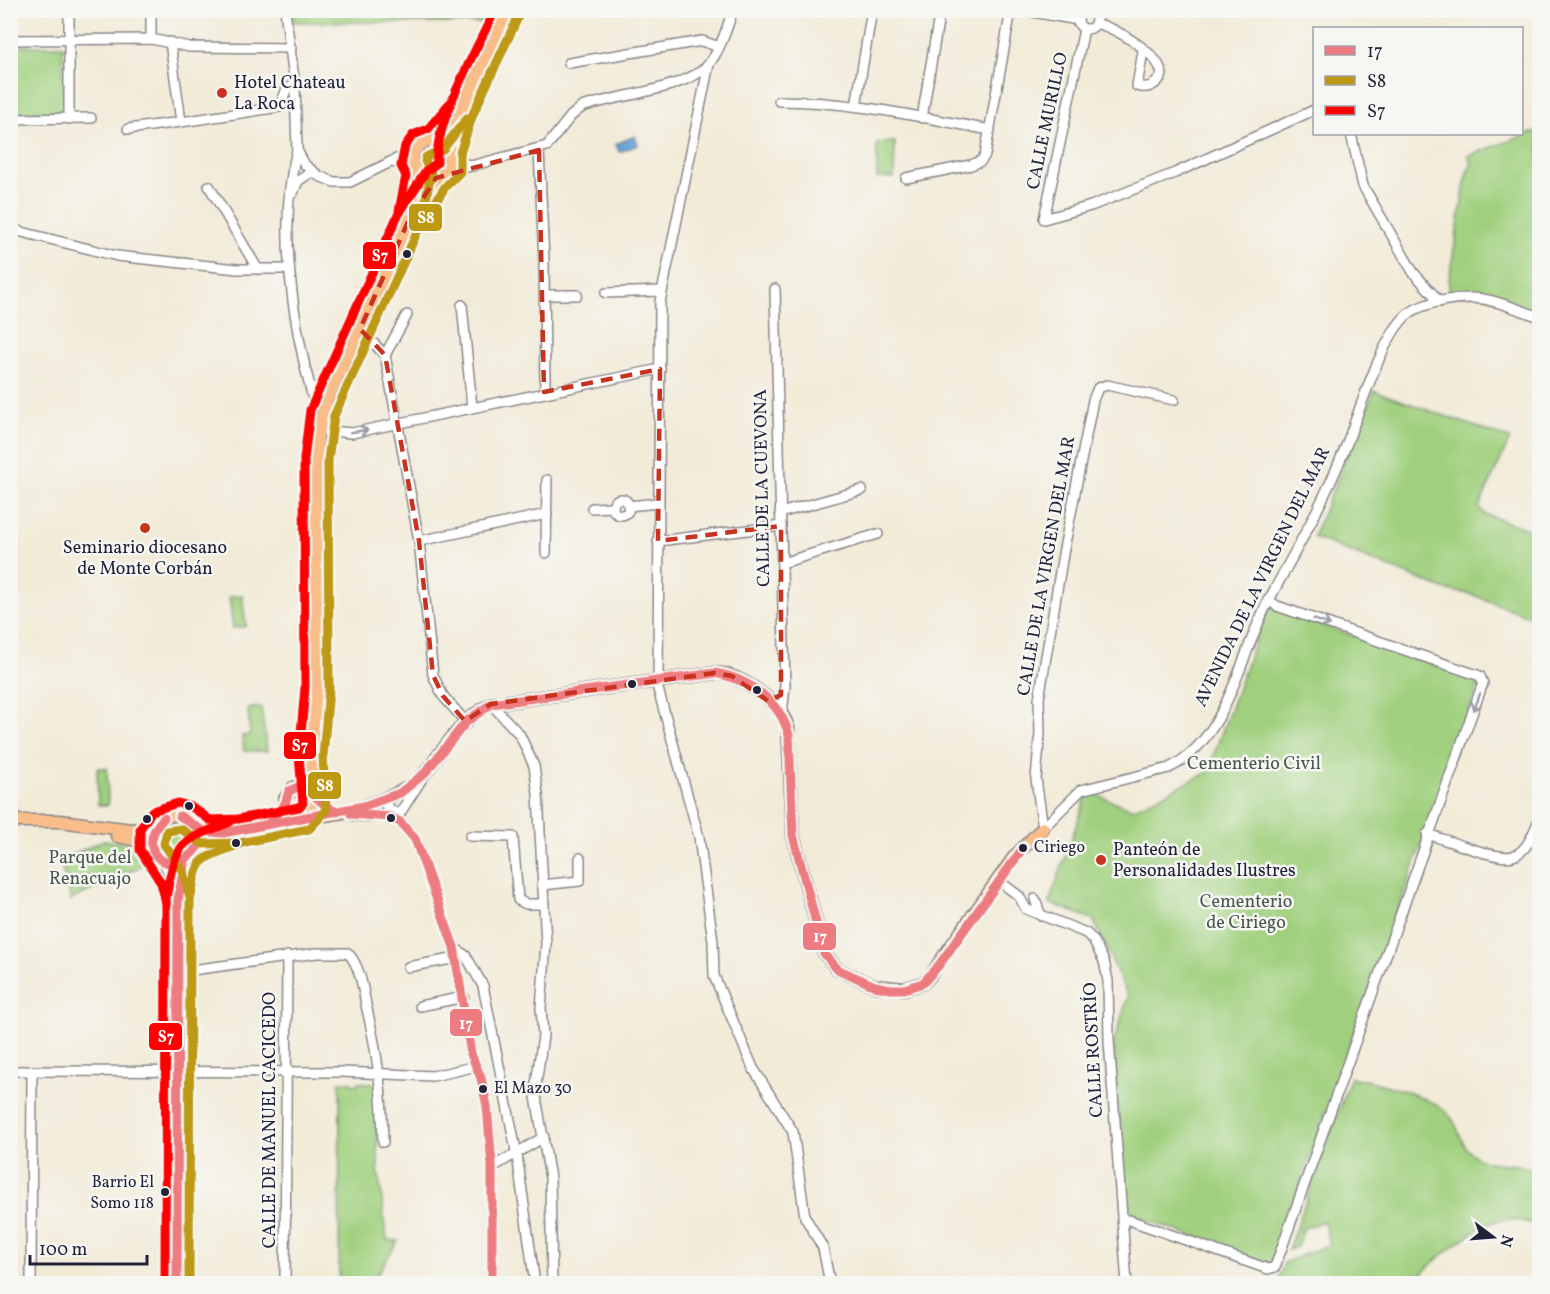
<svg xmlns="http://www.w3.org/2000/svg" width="1550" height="1294" font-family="Vollkorn,serif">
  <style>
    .green { fill: #a0d07e; stroke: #61795c; stroke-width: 1.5 }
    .water { fill: #68a2d8; stroke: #45628a; stroke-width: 1.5 }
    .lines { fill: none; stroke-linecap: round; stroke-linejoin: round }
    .minor-casing { stroke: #8a868a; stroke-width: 12 }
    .major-casing { stroke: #8a868a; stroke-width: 15 }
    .minor { stroke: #fff; stroke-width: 9 }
    .major { stroke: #f8bd88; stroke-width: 12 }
    .bus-1-casing { stroke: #f6f6f2; stroke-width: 14 }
    .bus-2-casing { stroke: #f6f6f2; stroke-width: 14 }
    .bus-3-casing { stroke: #f6f6f2; stroke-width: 14 }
    .bus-1 { stroke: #ed7b80; stroke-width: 9 }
    .bus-2 { stroke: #bd9912; stroke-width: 9 }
    .bus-3 { stroke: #f00; stroke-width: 9 }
    .oneway { stroke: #9c9ca7 }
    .marked { fill: none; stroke: #c8321e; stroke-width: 4.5; stroke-dasharray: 12 8; stroke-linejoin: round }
    .poi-dot { fill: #c8321e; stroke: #f6f6f2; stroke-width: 2 }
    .bus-dot { fill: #22223b; stroke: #f6f6f2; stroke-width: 2 }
    .labels { text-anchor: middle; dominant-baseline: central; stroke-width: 5; stroke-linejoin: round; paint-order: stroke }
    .bus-label { font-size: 16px; fill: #22223b; stroke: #f6f6f2; text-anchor: start }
    .poi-label { font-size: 18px; fill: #22223b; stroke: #f6f6f2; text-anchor: start }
    .street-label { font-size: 18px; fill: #22223b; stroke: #f6f6f2 }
    .park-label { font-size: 18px; fill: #48564f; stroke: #f6f6f2 }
    .line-badge { stroke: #f6f6f2; stroke-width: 2 }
    .badge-label { font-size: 16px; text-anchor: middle; font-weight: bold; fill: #fff }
  </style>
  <rect width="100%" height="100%" fill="#f6f6f2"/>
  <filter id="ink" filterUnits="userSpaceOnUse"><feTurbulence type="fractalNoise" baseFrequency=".0167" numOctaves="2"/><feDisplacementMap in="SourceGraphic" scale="12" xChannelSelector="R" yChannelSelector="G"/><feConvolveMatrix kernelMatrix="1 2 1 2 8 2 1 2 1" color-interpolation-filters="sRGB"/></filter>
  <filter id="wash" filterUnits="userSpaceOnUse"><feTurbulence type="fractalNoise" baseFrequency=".008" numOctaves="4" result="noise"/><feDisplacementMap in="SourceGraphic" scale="24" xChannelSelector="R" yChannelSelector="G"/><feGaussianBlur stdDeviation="1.35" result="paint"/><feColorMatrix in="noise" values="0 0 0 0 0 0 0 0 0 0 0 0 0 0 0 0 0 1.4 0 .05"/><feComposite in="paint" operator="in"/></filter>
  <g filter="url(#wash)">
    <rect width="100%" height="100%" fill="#f2ebd8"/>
    <g class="green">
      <path d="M293 11V10L488 11 482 23 294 22Z"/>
      <path d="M11 46H63L64 113H11Z"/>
      <path d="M1539 130V312L1478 294 1449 296V279L1467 172 1472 164 1468 156Z"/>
      <path d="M895 142 894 178H877V143Z"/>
      <path d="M1374 391 1510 439 1479 507 1484 514 1539 533V627L1531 621 1532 617 1470 594 1446 590 1313 537Z"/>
      <path d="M242 595 246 626 233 628 229 597Z"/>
      <path d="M1271 607 1480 681 1271 1265 1125 1212 1114 1042 1128 996 1093 919 1049 903 1088 792 1133 809 1207 773 1265 614Z"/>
      <path d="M261 707 267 751H244L242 736 250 735 248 709Z"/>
      <path d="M97 768H107L108 805H98Z"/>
      <circle cx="176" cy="840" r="18"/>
      <path d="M104 840 128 844 151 861 71 900 60 860Z"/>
      <path d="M1351 1077C1381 1084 1427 1093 1449 1115 1460 1127 1460 1145 1472 1154 1493 1170 1512 1159 1533 1170L1539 1192V1225C1526 1222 1512 1217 1497 1221 1477 1226 1425 1265 1415 1283H1277L1284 1263 1330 1244 1324 1221 1304 1228 1297 1247 1288 1250Z"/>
      <path d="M340 1082H352V1085H357L358 1082 376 1084 378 1168 387 1240 398 1241 372 1283 339 1284Z"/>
    </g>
    <path class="water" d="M635 136 638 145 619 152 616 144Z"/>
  </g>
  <g filter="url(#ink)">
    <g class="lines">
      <g class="minor-casing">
        <g id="minor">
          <path d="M69 10V119"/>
          <path d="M285 10 295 86 297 150 305 165 319 176 334 182H350L415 150"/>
          <path d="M1022 10 1078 20"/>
          <circle cx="1087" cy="20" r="9"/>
          <path d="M1095 23C1115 28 1160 53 1162 75 1157 84 1148 90 1137 86L1143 51"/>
          <path d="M1084 29 1044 219 1091 206 1175 173 1314 110"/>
          <path d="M151 39V10"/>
          <path d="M10 40 151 39 189 47 291 48"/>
          <path d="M11 40V10"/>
          <path d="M170 42 181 122 280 107 287 88 295 86"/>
          <path d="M569 63 702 41 719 47"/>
          <path d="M709 64 660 302 658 689 699 837 713 941 714 976 753 1068 793 1132 805 1217 823 1248 830 1284"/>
          <path d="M779 101C850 101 920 117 990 130"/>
          <path d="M856 106 872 10"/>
          <path d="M922 118 940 10"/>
          <path d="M10 119 91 118"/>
          <path d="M128 129 181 122"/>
          <path d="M1351 134 1363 186 1413 272 1440 302"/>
          <path d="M297 150C277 225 293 325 313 399"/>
          <path d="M539 150 544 261 545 392"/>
          <path d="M450 159 473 166"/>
          <path d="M390 162 413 165"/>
          <path d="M444 173 547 146 571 116 582 107C616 95 685 90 708 65 720 51 727 28 733 10"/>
          <path d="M906 178 971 165 981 161 985 155 1011 10"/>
          <path d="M209 186 257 268"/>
          <path d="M293 193 298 181 313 171"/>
          <path d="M10 229 117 256 237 269H289"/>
          <path d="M775 289 785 686 782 714"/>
          <path d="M606 293 661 291"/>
          <path d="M545 295H577"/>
          <path d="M462 305 472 407"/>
          <path d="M360 329 385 355 419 541 433 675 443 696 465 721"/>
          <path d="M385 355 407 315"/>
          <path d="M319 430 352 433 660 369"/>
          <circle cx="621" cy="507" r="8"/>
          <path d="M628 506 658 503"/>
          <path d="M592 508 613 507"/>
          <path d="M780 513 862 490"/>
          <path d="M419 541 547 514"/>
          <path d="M658 541 781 526"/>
          <path d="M546 553 547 480"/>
          <path d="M782 563 878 534"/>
          <path d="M491 704 520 735 534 766 538 794 546 944 541 1008 543 1036 535 1091 550 1178 552 1284"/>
          <path d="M380 800 395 813H400"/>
          <path d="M343 811 354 816 390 817 400 822 415 839 454 947 471 1054C503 1114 487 1216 492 1284"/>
          <path d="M400 813 423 777"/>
          <path d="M1043 828 1081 790 1169 768C1229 739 1240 653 1269 600 1294 553 1321 507 1341 458 1357 422 1379 339 1408 314 1425 301 1462 296 1483 299 1502 302 1521 311 1540 317"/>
          <path d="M1043 828 1036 779 1040 733 1039 699 1063 554 1093 400 1098 388 1107 385 1174 400"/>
          <path d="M1427 834C1445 839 1497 861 1513 856 1528 851 1534 831 1540 818"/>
          <path d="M470 836 513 837 518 900 526 904H542"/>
          <path d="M162 860 172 878 177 896"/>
          <path d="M999 881 1019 896 1026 909 1086 933 1093 940 1104 961 1108 981 1109 1041 1127 1284"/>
          <path d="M542 885 580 881V858"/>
          <path d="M1035 899 1041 916"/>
          <path d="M454 947 466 956 483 986 517 1155 535 1284"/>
          <path d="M408 967 457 958"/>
          <path d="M177 972 317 953H348C360 966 363 988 366 1005 378 1055 382 1090 383 1142"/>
          <path d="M420 1006 464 997"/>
          <path d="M10 1071 341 1072 433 1076 477 1066"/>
          <path d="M491 1168 544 1137"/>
          <path d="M1122 1220H1129L1268 1269 1275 1267 1483 683 1480 676 1277 606 1268 600"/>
          <path d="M31 1284 32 1071"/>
          <path d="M177 1284 178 900 185 861"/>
          <path d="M285 1284 287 956"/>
        </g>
      </g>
      <g class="major-casing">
        <g id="major">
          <path d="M434 141 457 111"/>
          <circle cx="431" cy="160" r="19"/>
          <path d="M448 151 467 98 508 10"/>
          <path d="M411 212 419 173"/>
          <path d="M312 791 311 756 317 689V436L327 399 408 222 436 178"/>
          <circle cx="175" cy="839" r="24"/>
          <path d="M308 816C339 817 403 798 424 774 446 748 459 721 491 704L715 673C742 675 779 701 788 727L793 835 824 953 837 969 875 986 904 989 923 983 930 976 1015 856 1043 828"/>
          <path d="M10 821H59L132 830 155 825"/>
          <path d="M196 826 206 832 239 831 305 818C323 807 315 780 293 788L285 799 287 811 295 818"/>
          <path d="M117 836 140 841 152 848"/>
          <path d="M198 848 230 835"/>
        </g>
      </g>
      <use href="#minor" class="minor"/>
      <use href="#major" class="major"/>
      <g class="bus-1-casing">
        <g id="bus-1">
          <path d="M351 814 390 817 400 822 415 839 454 947 471 1054 481 1078 487 1106 492 1166V1284"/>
          <path d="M180 816 203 831 223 833 364 806 400 793 425 773 466 722 491 704 715 673C749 679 780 701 789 735L793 835 824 953 837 969 875 986 890 989H904L923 983 939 965 1023 848"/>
          <path d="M164 818C131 850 172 884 198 846"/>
          <path d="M269 823 285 804 289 791 300 786C315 792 321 806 337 812"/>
          <path d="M177 1284 178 900 185 861"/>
        </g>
      </g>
      <g class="bus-2-casing">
        <g id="bus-2">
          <path d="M423 215 431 173 425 161 426 157 443 149 467 118"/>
          <path d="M190 897 183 872 164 844 167 831 181 829 203 844 240 843 309 829 326 811 323 756 329 689 328 460 334 416 419 228 445 187 460 172V153L473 114 519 15"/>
          <path d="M189 1284 190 901C198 855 197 861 240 844"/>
        </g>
      </g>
      <g class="bus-3-casing">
        <g id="bus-3">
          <path d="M399 211 406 176 401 166 405 146 413 135 428 129 449 104"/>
          <path d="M166 903 161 883 140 850V829L152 811 178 803 192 807 210 820 238 819 299 807 303 803 299 756 305 688 304 459 310 410 397 217 426 171 437 163C434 123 477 49 495 10"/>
          <path d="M165 1284 166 898C176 841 178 843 230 822"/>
        </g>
      </g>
      <use href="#bus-1" class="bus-1"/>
      <use href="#bus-2" class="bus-2"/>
      <use href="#bus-3" class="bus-3"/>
    </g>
    <defs><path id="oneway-shaft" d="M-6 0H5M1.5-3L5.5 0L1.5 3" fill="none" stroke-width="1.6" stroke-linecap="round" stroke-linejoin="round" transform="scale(1.5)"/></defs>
    <g class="oneway">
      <use href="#oneway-shaft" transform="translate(359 431) rotate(-8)"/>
      <use href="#oneway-shaft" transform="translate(1322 622) rotate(19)"/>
      <use href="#oneway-shaft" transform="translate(1477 702) rotate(110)"/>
    </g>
  </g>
  <path class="marked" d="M539 150 544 392 660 369 658 541 781 526V695L768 701 732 676 715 673 491 704 465 721 443 696 433 675 419 541 385 355 360 329 408 222 436 178Z"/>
  <g class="poi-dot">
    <circle cx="222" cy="93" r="6"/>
    <circle cx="145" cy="528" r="6"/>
    <circle cx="1101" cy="860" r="6"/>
  </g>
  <g class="bus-dot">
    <circle cx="407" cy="254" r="5"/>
    <circle cx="632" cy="684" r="5"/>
    <circle cx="757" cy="690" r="5"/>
    <circle cx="189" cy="806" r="5"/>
    <circle cx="391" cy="818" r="5"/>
    <circle cx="147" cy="819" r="5"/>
    <circle cx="236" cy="843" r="5"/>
    <circle cx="1023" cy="848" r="5"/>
    <circle cx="483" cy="1089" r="5"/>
    <circle cx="165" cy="1192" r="5"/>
  </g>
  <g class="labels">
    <g class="bus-label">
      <text x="1034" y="848">Ciriego</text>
      <text x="494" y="1089">El Mazo 30</text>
      <text x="154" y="1183" text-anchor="end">Barrio El<tspan x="154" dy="21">Somo 118</tspan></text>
    </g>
    <g class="poi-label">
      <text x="234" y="83">Hotel Chateau<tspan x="234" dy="21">La Roca</tspan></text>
      <text x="145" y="548" text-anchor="middle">Seminario diocesano<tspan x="145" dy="21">de Monte Corbán</tspan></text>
      <text x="1113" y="850">Panteón de<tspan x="1113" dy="21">Personalidades Ilustres</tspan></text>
    </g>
    <g class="street-label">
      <text transform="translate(1048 121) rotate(-78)">CALLE MURILLO</text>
      <text transform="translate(763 488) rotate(-91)">CALLE DE LA CUEVONA</text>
      <text transform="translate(1047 566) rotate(-80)">CALLE DE LA VIRGEN DEL MAR</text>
      <text transform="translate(1263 577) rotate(-64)">AVENIDA DE LA VIRGEN DEL MAR</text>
      <text transform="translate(1094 1050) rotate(-93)">CALLE ROSTRÍO</text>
      <text transform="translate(270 1120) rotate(-90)">CALLE DE MANUEL CACICEDO</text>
    </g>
    <g class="park-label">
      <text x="1254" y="764">Cementerio Civil</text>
      <text x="90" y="858">Parque del<tspan x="90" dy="21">Renacuajo</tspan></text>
      <text x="1246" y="902">Cementerio<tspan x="1246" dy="21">de Ciriego</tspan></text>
    </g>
  </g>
  <g class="line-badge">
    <rect x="408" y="203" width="35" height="29" rx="6" fill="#bd9912"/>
    <rect x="362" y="241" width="35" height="29" rx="6" fill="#f00"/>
    <rect x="283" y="731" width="34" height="29" rx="6" fill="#f00"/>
    <rect x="307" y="771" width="35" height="29" rx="6" fill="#bd9912"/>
    <rect x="802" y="922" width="35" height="29" rx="6" fill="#ed7b80"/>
    <rect x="449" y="1008" width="34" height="29" rx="6" fill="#ed7b80"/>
    <rect x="148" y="1022" width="35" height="29" rx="6" fill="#f00"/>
  </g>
  <g class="badge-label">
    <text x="426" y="223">S8</text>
    <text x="380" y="261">S7</text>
    <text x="300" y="751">S7</text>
    <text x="325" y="791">S8</text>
    <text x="820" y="942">17</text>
    <text x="466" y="1029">17</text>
    <text x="166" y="1042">S7</text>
  </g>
  <rect width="1550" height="1294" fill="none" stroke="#f6f6f2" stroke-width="36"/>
  <rect x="1313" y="27" width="210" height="108" fill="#f6f6f2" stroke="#a1a1a9" stroke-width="1.5"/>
  <rect x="1325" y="46" width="30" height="9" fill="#ed7b80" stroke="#a1a1a9" stroke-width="1.5"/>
  <text x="1367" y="57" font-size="18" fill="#22223b">17</text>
  <rect x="1325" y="76" width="30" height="9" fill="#bd9912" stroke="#a1a1a9" stroke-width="1.5"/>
  <text x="1367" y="87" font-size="18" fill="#22223b">S8</text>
  <rect x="1325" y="106" width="30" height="9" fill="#ff0000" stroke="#a1a1a9" stroke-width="1.5"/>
  <text x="1367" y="117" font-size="18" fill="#22223b">S7</text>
  <g transform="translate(1493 1237) rotate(106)" stroke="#f6f6f2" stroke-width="4.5" paint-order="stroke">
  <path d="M0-4.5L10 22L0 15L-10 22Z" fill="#22223b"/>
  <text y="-9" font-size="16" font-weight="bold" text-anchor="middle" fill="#22223b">N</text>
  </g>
  <path d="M30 1255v9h117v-9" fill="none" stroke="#22223b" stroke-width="3"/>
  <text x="39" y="1255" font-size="18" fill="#22223b" stroke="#f6f6f2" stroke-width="4.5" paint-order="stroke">100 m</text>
</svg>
